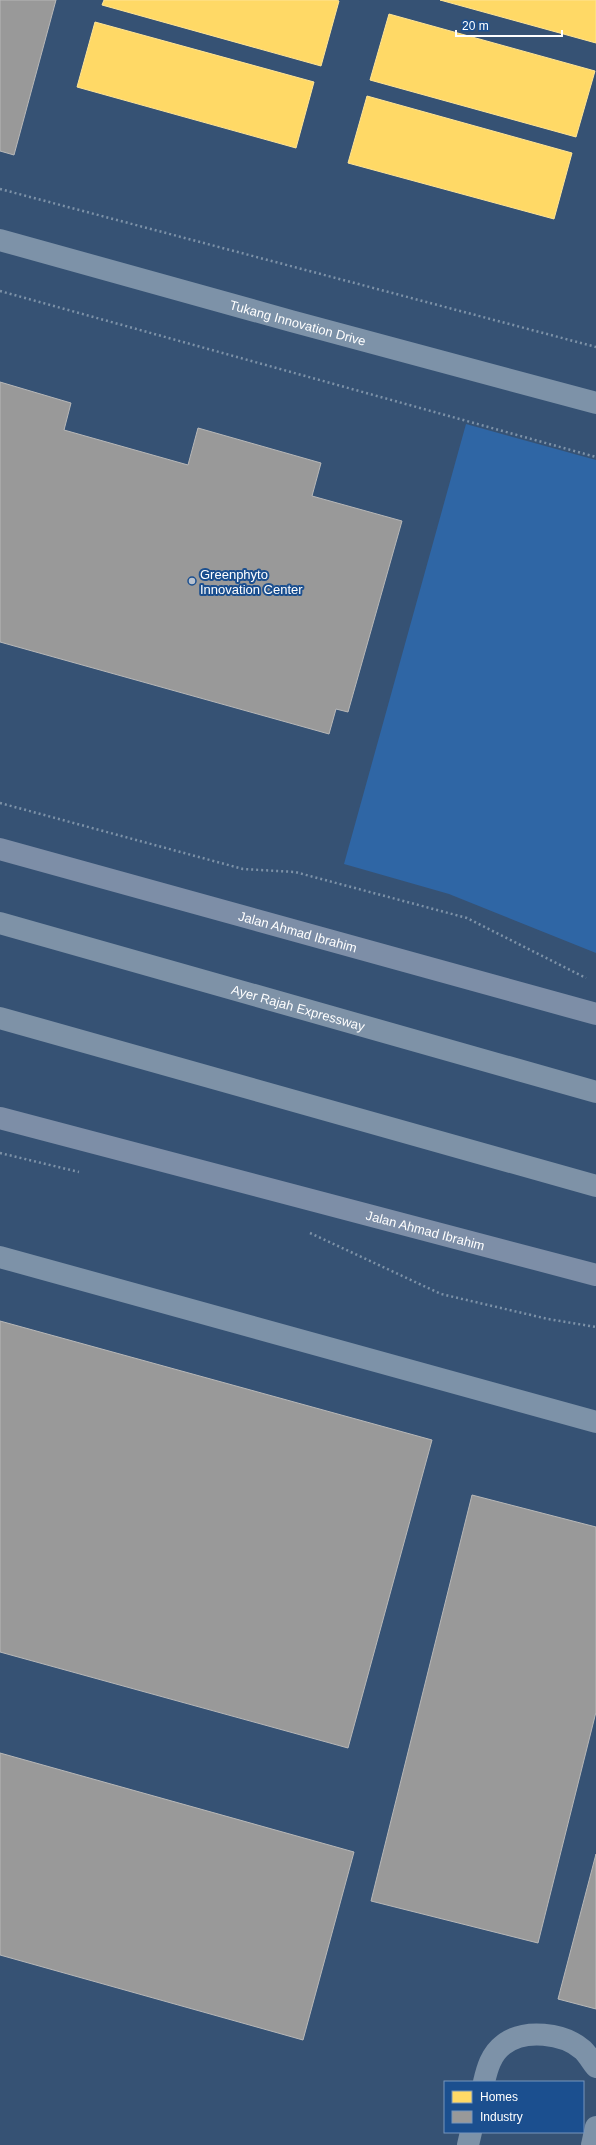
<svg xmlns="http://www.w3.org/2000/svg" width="596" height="2145" font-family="Helvetica,sans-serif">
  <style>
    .green { fill: #2f66a5 }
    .homes { fill: #ffd966; stroke: #ffe494 }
    .industry { fill: #999; stroke: #b8b8b8 }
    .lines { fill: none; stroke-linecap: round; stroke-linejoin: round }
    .path { stroke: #7d92a8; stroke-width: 2.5; stroke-dasharray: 2 3; stroke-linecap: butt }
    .minor { stroke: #7d92a8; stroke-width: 22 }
    .major { stroke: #7d8ea7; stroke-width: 22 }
    .highway { stroke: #7e92a7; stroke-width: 22 }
    .poi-dot { fill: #b9c2ce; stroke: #1b4f8f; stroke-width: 1.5 }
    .labels { text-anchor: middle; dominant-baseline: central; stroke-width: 4; stroke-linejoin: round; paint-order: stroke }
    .street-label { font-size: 13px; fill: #fff; stroke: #1b4f8f }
    .poi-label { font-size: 13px; fill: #fff; stroke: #1b4f8f; text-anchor: start }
  </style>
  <rect width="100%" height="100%" fill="#365274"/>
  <path class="green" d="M466 424 596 460V953L449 894 344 864Z"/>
  <g class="homes">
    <path d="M104 0H337L339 1 321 66 102 5Z"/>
    <path d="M440 0H596V43Z"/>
    <path d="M389 14 595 71 576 137 370 80Z"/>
    <path d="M95 22 314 82 296 148 77 87Z"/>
    <path d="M367 96 572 153 554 219 348 163Z"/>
  </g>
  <g class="industry">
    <path d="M0 0H56L14 155 0 151Z"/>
    <path d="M0 382 71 403 64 430 188 465 198 428 321 463 312 496 402 521 348 712 336 709 329 734 0 642Z"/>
    <path d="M0 1321 432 1440 348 1748 0 1652Z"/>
    <path d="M472 1495 596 1527V1712L538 1943 371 1901Z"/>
    <path d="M0 1753 354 1852 303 2040 0 1955Z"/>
    <path d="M596 1854V2009L558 1999Z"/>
  </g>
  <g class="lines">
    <g class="path">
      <path d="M0 189 596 347"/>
      <path d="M0 291 596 457"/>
      <path d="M0 803 243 869 295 872 467 918 586 978"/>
      <path d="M0 1153 79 1172"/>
      <path d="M310 1233 441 1294 548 1319 596 1327"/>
    </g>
    <g class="minor">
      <path id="s1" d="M0 240 291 321 596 403"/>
      <path d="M0 1257 596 1422"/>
      <path d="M484 2082C487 2069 491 2054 503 2045 524 2028 564 2033 583 2050 588 2055 592 2062 596 2067"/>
      <path d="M468 2145 471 2132"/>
      <path d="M592 2145 596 2127"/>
    </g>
    <g class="major">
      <path id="s2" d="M0 849 596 1014"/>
      <path id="s3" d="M0 1118 596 1275"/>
    </g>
    <g class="highway">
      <path id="s4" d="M0 923 596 1092"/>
      <path d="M0 1018 596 1186"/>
    </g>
  </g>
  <circle class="poi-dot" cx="192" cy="581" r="4"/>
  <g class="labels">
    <g class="street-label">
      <text stroke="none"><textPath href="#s1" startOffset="309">Tukang Innovation Drive</textPath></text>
      <text stroke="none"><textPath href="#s2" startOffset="309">Jalan Ahmad Ibrahim</textPath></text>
      <text stroke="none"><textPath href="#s4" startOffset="310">Ayer Rajah Expressway</textPath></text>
      <text stroke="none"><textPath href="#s3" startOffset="440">Jalan Ahmad Ibrahim</textPath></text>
    </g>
    <g class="poi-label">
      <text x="200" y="574">Greenphyto<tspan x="200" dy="15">Innovation Center</tspan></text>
    </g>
  </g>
  <rect x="444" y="2081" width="140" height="52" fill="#1b4f8f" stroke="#7695bc"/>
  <rect x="452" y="2091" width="20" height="12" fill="#ffd966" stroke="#7695bc"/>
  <text x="480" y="2101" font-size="12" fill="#ffffff">Homes</text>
  <rect x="452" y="2111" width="20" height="12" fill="#999999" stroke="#7695bc"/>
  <text x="480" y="2121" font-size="12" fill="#ffffff">Industry</text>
  <path d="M456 30v6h106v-6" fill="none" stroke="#ffffff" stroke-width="2"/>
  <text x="462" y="30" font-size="12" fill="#ffffff" stroke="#1b4f8f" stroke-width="3" paint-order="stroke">20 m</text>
</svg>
